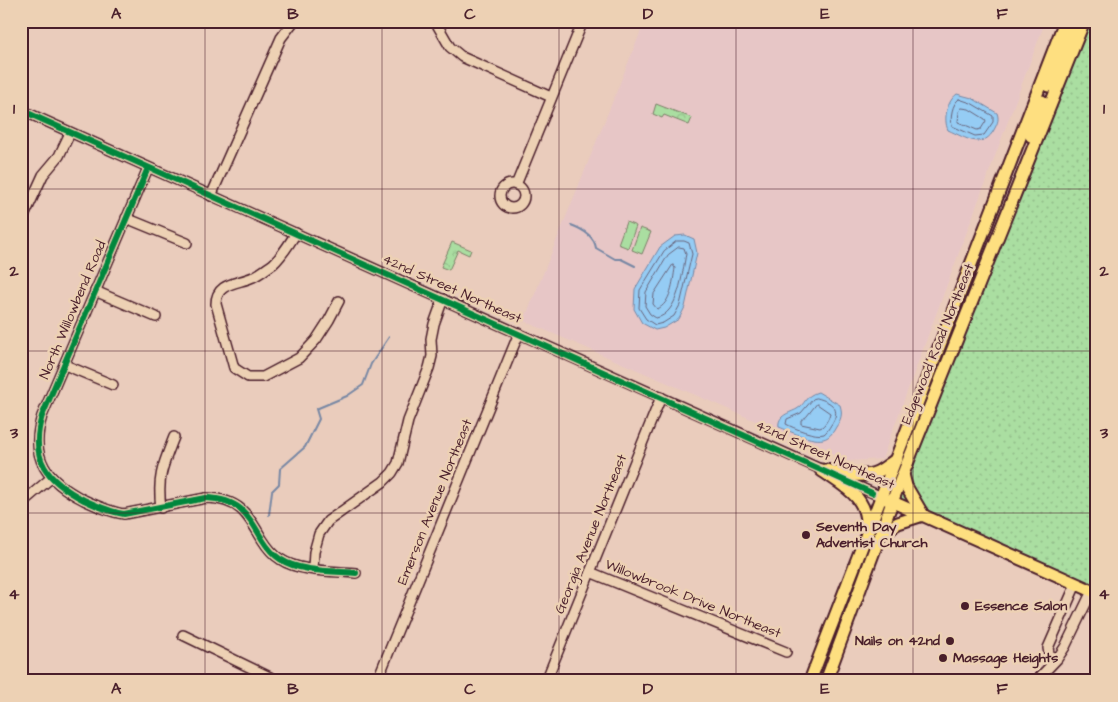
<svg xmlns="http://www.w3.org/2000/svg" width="1118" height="702" font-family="'Architects Daughter',sans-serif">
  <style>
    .built { fill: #e7c6c6 }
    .grass { fill: url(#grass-dots); stroke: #7a7e66 }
    .park { fill: url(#park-crowns); stroke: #7a7e66 }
    .pitch { fill: #aadea1; stroke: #7a7e66 }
    .water { fill: #95ccf4; stroke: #7787a4 }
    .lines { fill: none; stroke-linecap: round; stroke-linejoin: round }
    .shore { stroke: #68647b; stroke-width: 1 }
    .stream { stroke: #7787a4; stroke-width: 2 }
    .minor-casing { stroke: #4a1f2b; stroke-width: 12 }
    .major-casing { stroke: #4a1f2b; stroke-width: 15 }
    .minor { stroke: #edd1b4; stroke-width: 9 }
    .major { stroke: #fedf80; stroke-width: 11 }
    .cycleway-casing { stroke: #edd1b4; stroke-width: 9 }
    .cycleway { stroke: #00873e; stroke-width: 6 }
    .grid { fill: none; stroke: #4a1f2b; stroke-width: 1; stroke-opacity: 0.55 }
    .poi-dot { fill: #4a1f2b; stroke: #edd1b4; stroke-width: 2 }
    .labels { text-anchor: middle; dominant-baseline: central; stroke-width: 5; stroke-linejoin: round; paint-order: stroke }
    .street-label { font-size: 14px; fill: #4a1f2b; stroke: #edd1b4 }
    .poi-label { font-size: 14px; font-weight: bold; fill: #4a1f2b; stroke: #edd1b4; text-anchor: start }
    .neatline { fill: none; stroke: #4a1f2b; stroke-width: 2 }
    .grid-label { font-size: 16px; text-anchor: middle; font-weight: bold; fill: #4a1f2b }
  </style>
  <defs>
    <pattern id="grass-dots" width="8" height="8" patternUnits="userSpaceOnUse" patternTransform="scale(1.25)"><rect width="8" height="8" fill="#aadea1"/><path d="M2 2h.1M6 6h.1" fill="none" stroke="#94be8b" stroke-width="1.8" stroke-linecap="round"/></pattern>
    <pattern id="park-crowns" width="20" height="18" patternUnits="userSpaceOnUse" patternTransform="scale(1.25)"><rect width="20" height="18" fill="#aadea1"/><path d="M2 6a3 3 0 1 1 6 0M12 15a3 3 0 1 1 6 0" fill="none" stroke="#94be8b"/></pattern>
  </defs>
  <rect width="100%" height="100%" fill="#eaccbc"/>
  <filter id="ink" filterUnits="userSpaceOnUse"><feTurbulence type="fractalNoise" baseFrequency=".02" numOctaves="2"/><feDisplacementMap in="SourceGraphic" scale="10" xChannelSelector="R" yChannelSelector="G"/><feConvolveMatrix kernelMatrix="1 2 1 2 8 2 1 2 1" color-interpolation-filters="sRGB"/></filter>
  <g filter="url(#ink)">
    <path class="built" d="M645 21H1039L1044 25 882 459 848 461 524 321Z"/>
    <path class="grass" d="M1084 21H1097V593L892 502Z"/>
    <g class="park">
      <path d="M656 104 692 118 689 125 664 115 662 118 653 114Z"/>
      <path d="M452 242 471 250 469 255 458 250 449 270 441 267Z"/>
    </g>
    <g class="pitch">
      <path d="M626 222 636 226 628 248 618 244Z"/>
      <path d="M640 228 651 232 642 254 632 250Z"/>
    </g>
    <g class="water">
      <path d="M957 94 972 98 997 113C999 119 998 122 995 128 984 151 966 138 948 130 943 119 947 101 957 94Z"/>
      <path d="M685 235 694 239 697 253 685 307 679 319 664 328 655 330 642 323 634 309 635 289 660 247 675 236Z"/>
      <path d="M818 392 840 405C843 414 841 420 836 427 834 431 831 435 828 437 817 445 790 431 779 427 777 415 790 413 797 409 806 404 804 396 818 392Z"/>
    </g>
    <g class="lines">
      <g class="shore">
        <path d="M959 99 971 103 993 116V122L984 135 975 136 952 126C950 117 952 104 959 99Z"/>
        <path d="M962 108 969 109 985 119 986 121 981 129 977 130 958 122 959 112Z"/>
        <path d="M677 241H684L689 243 692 254 680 305 674 316 663 323 655 325 646 319 639 308 640 290 664 251Z"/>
        <path d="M679 247 684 248 686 254C682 273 679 314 656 318L650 314 645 306 646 292 668 255Z"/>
        <path d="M673 265 675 268C673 281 671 304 657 309L653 304 654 294Z"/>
        <path d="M817 398C832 402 842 409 831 425 829 428 827 432 824 434 816 437 793 428 786 424L787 419 801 413 813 399Z"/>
        <path d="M817 404 830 413C829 418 825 426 820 428L801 424V420L806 417Z"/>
      </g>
      <g class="stream">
        <path d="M571 225C582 229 594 235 596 248L615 259H621L635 266"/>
        <path d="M269 515 272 491 279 484 280 469 305 447 319 419 316 409 347 396 363 385 371 364 389 337"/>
      </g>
      <g class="minor-casing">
        <g id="minor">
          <path d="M435 21 450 47 462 57 551 97"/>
          <path d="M21 110 827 472"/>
          <path d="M148 168 42 416C29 459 47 481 84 500 97 506 110 512 124 514L206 498C239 499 247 513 262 539 267 547 272 554 280 559 299 572 333 571 356 573"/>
          <circle cx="512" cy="196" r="12"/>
          <path d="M516 185 583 21"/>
          <path d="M211 196 281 38 294 21"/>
          <path d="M126 218 187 243"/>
          <path d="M21 223 43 175 59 156 70 133"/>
          <path d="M296 233C289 244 283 255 273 264 267 268 260 274 253 277 238 284 216 282 216 304L234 368 248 377H263L299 358 316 340 329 320 339 301"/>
          <path d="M95 291 156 317"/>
          <path d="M65 365 113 385"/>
          <path d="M839 478 882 497"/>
          <path d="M24 501 51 478"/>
          <path d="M161 508C157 477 163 465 174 437"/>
          <path d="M313 568 314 552 319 534 328 521 383 482 392 473 398 463 408 421 429 368 432 356 431 339 434 324 443 299"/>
          <path d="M590 572 786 652"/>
          <path d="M183 635 278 681"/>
          <path d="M1051 663 1048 648 1076 584"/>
          <path d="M377 681 519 333"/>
          <path d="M546 681 661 397"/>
          <path d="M1036 681 1057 659 1065 647 1092 591"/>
        </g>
      </g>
      <g class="major-casing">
        <g id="major">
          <path d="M1048 86 1071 27"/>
          <path d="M1031 136 1042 101"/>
          <path d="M821 470C845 487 869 497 866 530"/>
          <path d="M825 470C842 473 861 479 877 472 884 469 890 463 897 459"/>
          <path d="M903 474 906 486 923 515"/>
          <path d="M886 499 1097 593"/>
          <path d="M880 534 898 523 923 515"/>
          <path d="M810 681 1065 21"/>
          <path d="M826 681 897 489 1084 21"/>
        </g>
      </g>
      <use href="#minor" class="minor"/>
      <use href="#major" class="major"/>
      <g class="cycleway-casing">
        <g id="cycleway">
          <path d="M21 110 872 493"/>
          <path d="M148 168 42 416C29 459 47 481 84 500 97 506 110 512 124 514L206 498C239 499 247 513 262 539 267 547 272 554 280 559 299 572 333 571 356 573"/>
        </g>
      </g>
      <use href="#cycleway" class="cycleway"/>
    </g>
  </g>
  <path class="grid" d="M205 21V681M382 21V681M559 21V681M736 21V681M913 21V681M21 189H1097M21 351H1097M21 513H1097"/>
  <g class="poi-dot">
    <circle cx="806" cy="535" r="5"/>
    <circle cx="965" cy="606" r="5"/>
    <circle cx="950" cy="641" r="5"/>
    <circle cx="943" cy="658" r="5"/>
  </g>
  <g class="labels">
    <g class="street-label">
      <text transform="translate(452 289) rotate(24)">42nd Street Northeast</text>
      <text transform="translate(73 310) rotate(-67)">North Willowbend Road</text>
      <text transform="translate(938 344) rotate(-68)">Edgewood Road Northeast</text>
      <text transform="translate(825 455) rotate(24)">42nd Street Northeast</text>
      <text transform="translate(435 502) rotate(-68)">Emerson Avenue Northeast</text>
      <text transform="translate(591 534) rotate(-68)">Georgia Avenue Northeast</text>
      <text transform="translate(693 599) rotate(22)">Willowbrook Drive Northeast</text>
    </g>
    <g class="poi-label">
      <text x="816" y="527">Seventh Day<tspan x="816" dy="16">Adventist Church</tspan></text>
      <text x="975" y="606">Essence Salon</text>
      <text x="940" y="641" text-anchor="end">Nails on 42nd</text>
      <text x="953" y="658">Massage Heights</text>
    </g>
  </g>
  <rect width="1118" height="702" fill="none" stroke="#edd1b4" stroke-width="55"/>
  <rect x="28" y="28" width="1062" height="646" class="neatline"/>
  <g class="grid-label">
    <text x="116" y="19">A</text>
    <text x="293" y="19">B</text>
    <text x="470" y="19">C</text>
    <text x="648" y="19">D</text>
    <text x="825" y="19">E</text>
    <text x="1002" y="19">F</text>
    <text x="14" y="114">1</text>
    <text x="1104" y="114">1</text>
    <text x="14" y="276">2</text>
    <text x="1104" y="276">2</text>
    <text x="14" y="438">3</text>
    <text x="1104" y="438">3</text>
    <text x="14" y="599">4</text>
    <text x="1104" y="599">4</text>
    <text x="116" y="694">A</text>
    <text x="293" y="694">B</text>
    <text x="470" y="694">C</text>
    <text x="648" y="694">D</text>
    <text x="825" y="694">E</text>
    <text x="1002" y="694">F</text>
  </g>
</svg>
